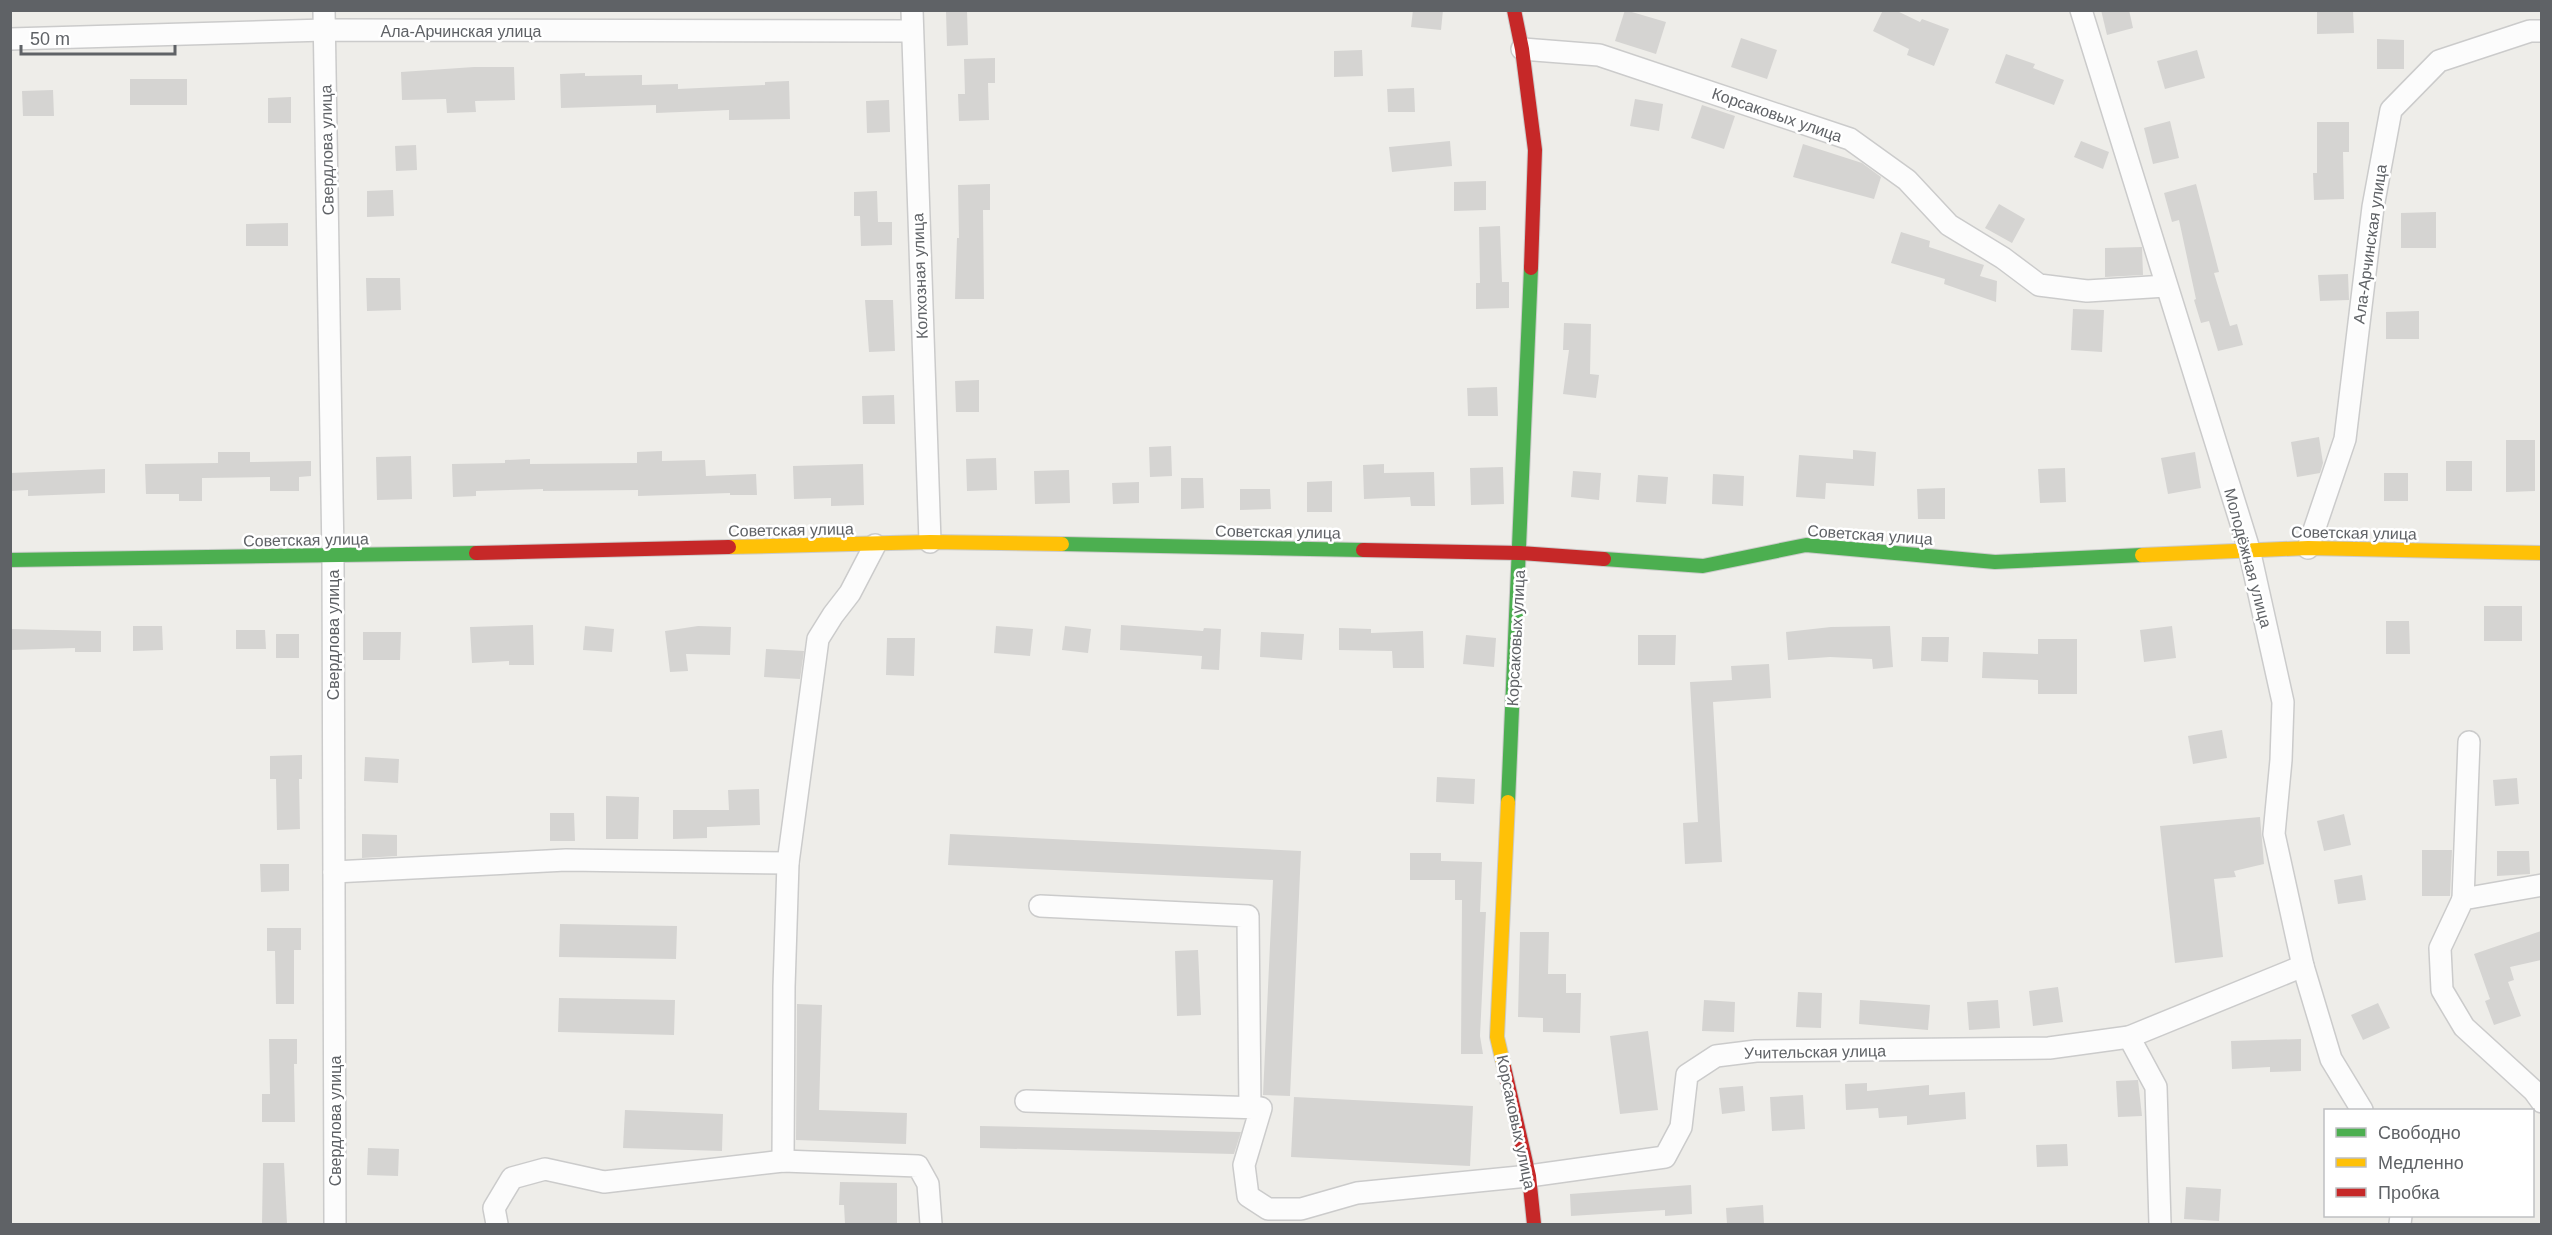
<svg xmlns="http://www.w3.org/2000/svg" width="2552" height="1235" font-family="Helvetica,sans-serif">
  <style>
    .building { fill: #d5d4d2 }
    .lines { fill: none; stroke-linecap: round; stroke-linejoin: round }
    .street-casing { stroke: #cbcbcb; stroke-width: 24 }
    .fast-casing { stroke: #cbcbca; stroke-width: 16 }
    .slow-casing { stroke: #cbcbca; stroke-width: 16 }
    .jam-casing { stroke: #cbcbca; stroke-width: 16 }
    .street { stroke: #fcfcfc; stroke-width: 21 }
    .fast { stroke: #4caf50; stroke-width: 14 }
    .slow { stroke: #ffc107; stroke-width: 14 }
    .jam { stroke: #c62828; stroke-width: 14 }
    .labels { text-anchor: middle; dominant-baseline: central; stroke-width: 5; stroke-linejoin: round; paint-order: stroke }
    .street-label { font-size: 16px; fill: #5f6266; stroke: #fff }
  </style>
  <rect width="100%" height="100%" fill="#eeede9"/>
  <g class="building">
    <path d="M967 10 968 45 947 46 946 11Z"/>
    <path d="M1413 10H1443L1441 30 1411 27Z"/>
    <path d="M1625 10 1666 22 1656 54 1615 41Z"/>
    <path d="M1883 10H1895L1920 22 1922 19 1949 29 1934 66 1907 55 1909 49 1873 31Z"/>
    <path d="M2101 10H2129L2133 28 2107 35Z"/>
    <path d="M2317 10H2353L2354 33 2317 34Z"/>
    <path d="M1741 38 1777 50 1767 79 1731 67Z"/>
    <path d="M2377 39 2404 40V69H2377Z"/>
    <path d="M1362 50 1363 76 1334 77V51Z"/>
    <path d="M2197 50 2205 78 2165 89 2157 61Z"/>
    <path d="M2006 54 2035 64 2033 68 2064 80 2054 105 1995 83Z"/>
    <path d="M995 58V83H988L989 120 959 121 958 94H965L964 59Z"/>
    <path d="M474 67H514L515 100 475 101 476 112 447 113 446 99 402 100 401 72Z"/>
    <path d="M585 73V76L642 75V85L678 84V89L765 85V82L789 81 790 119 729 120V110L656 113V105L561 108 560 74Z"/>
    <rect x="130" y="79" width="57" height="26"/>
    <path d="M1414 88 1415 112H1388L1387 89Z"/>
    <path d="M53 90 54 116H23L22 91Z"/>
    <path d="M291 97V123H268V98Z"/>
    <path d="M1635 99 1663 104 1659 131 1630 126Z"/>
    <path d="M889 100 890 132 867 133 866 101Z"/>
    <path d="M1702 105 1735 116 1724 149 1691 138Z"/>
    <path d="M2170 121 2179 158 2153 164 2144 128Z"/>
    <path d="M2317 122H2349V152H2343L2344 199 2314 200 2313 173H2317Z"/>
    <path d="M1450 141 1452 166 1392 172 1389 147Z"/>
    <path d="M2081 141 2109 152 2103 169 2074 157Z"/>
    <path d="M1803 144 1862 163 1881 177 1874 199 1793 177Z"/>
    <path d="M416 145 417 170 396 171 395 146Z"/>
    <path d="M1486 181V210L1454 211V182Z"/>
    <path d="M990 184V210H983L984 299H955L957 238H959L958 185Z"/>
    <path d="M2196 184 2219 272 2214 273 2230 326 2237 324 2243 345 2218 351 2209 321 2201 323 2194 300 2196 299 2179 220 2172 222 2164 193Z"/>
    <path d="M393 190 394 216 367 217V191Z"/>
    <path d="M877 191 878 222H892V245L861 246 860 216H854V192Z"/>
    <path d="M1999 204 2025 219 2012 243 1985 228Z"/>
    <path d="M2436 212V248H2401V213Z"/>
    <path d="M288 223V246H246V224Z"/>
    <path d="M1500 226 1502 282H1509V308L1476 309V283H1480L1479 227Z"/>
    <path d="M1901 232 1930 241 1929 247 1984 265 1980 276 1997 281 1996 302 1944 284 1945 279 1891 263Z"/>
    <path d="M2142 247 2143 275 2105 277V248Z"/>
    <path d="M2348 274 2349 300 2320 301 2318 275Z"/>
    <path d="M366 278H400L401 310 367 311Z"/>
    <path d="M865 300H893L895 351 869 352Z"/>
    <path d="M2073 309 2104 310 2102 352 2071 350Z"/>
    <path d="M2419 311V339H2386V312Z"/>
    <path d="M1564 323 1591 324 1590 374 1599 375 1596 398 1563 394 1569 350H1563Z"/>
    <path d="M979 380V412H956L955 381Z"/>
    <path d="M1497 387 1498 416H1468L1467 388Z"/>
    <path d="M894 395 895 424H863L862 396Z"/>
    <path d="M2319 437 2323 463 2320 473 2297 477 2291 442Z"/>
    <path d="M2506 440H2535V491L2506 492Z"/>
    <path d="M1171 446 1172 476 1150 477 1149 447Z"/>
    <path d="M1853 450 1876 452 1874 486 1826 483 1825 499 1796 497 1799 455 1853 459Z"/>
    <path d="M662 451V461L705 460 706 476 756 474 757 495H730V493L638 496V490L543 491V489L476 491V496L453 497 452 464 505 463V460L530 459V464L637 463V452Z"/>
    <path d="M218 452H250V462L311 461V476L299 477V491H270V477L202 478V501H179V494H146L145 464 218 463Z"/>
    <path d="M2195 452 2201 488 2168 494 2161 458Z"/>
    <path d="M411 456 412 499 377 500 376 457Z"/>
    <path d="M996 458 997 490 967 491 966 459Z"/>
    <rect x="2446" y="461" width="26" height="30"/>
    <path d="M863 464 864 505 831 506V498L794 499 793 466Z"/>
    <path d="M1384 464V473L1434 472 1435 506H1411L1410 497 1364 499 1363 465Z"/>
    <path d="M1503 467 1504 504 1471 505 1470 468Z"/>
    <path d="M2065 468 2066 502 2040 503 2038 469Z"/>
    <path d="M105 469V493L28 496V490L10 491V473Z"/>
    <path d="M1069 470 1070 503 1035 504 1034 471Z"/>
    <path d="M1573 471 1601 473 1599 500 1571 497Z"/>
    <rect x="2384" y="473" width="24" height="28"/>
    <path d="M1713 474 1744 476 1743 506 1712 504Z"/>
    <path d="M1638 475 1668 477 1666 504 1636 502Z"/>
    <path d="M1181 478H1203L1204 508 1181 509Z"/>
    <path d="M1332 481V512H1307V482Z"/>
    <path d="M1139 482V503L1113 504 1112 483Z"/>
    <path d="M1945 488V519H1918L1917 489Z"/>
    <path d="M1240 489H1270L1271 509 1240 510Z"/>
    <rect x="2484" y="606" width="38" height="35"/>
    <path d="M2386 621H2409L2410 654H2386Z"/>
    <path d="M533 625 534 665H509V661L472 663 470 627Z"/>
    <path d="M1121 625 1203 631 1204 628 1221 629 1219 670 1201 669 1202 656 1120 650Z"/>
    <path d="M133 626H162L163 650 133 651Z"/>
    <path d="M585 626 614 629 612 652 583 650Z"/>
    <path d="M698 626 731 627 730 655 686 654 688 671 670 672 665 631Z"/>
    <path d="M996 626 1033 629 1030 656 994 653Z"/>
    <path d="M1065 626 1091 629 1088 653 1062 650Z"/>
    <path d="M1890 626 1893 667 1873 669 1872 659 1830 657 1788 660 1786 632 1831 627Z"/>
    <path d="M2172 626 2176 658 2144 662 2140 630Z"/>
    <path d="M1339 628 1371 629V633L1423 631 1424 668H1393L1392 651 1339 650Z"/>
    <path d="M10 629 101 631V652H75V648L10 650Z"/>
    <path d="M236 630H265L266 649H236Z"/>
    <path d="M363 632H401L400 660H363Z"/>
    <path d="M1261 632 1304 634 1302 660 1260 657Z"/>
    <rect x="276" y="634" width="23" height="24"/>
    <path d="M1466 635 1496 638 1494 667 1463 664Z"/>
    <path d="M1638 635H1676L1675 665H1638Z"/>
    <path d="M1922 637H1949L1948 662 1921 661Z"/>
    <path d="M887 638H915L914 676 886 675Z"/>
    <path d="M2038 639H2077V694H2038V680L1982 678 1983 652 2038 654Z"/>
    <path d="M766 649 804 651 800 679 764 677Z"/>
    <path d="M1769 664 1771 698 1713 702 1722 862 1685 864 1683 823 1698 822 1690 682 1732 680 1731 666Z"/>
    <path d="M2222 730 2227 758 2193 764 2188 736Z"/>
    <path d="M302 755V779H299L300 829 277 830 276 779H270V756Z"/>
    <path d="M365 757 399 759 398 783 364 781Z"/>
    <path d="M1437 777 1475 779 1474 804 1436 802Z"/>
    <path d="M2517 778 2519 804 2495 806 2493 780Z"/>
    <path d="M759 789 760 825 707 827V838L673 839V810H729L728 790Z"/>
    <path d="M606 796 639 797 638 839H606Z"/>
    <path d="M550 813H574L575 841H550Z"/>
    <path d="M2344 814 2351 845 2324 851 2317 821Z"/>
    <path d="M2260 817 2264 864 2234 871 2236 877 2214 879 2223 957 2175 963 2160 826Z"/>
    <path d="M362 834 397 835V856L362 858Z"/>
    <path d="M950 834 1301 851 1290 1096 1263 1095 1273 880 948 865Z"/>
    <path d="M2422 850H2452L2450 896H2422Z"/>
    <path d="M2497 851H2529L2530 874 2497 876Z"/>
    <path d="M1410 853H1441V861L1482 862 1480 912H1486L1480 1036 1483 1054H1461L1462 900H1455V880H1410Z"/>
    <path d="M260 864H289V891L261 892Z"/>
    <path d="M2362 875 2366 900 2338 904 2334 880Z"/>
    <path d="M560 924 677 926 676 959 559 957Z"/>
    <path d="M267 928H301V950H294V1004H276L275 951H267Z"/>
    <path d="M2541 931V960L2510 967 2514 980 2508 982 2521 1016 2494 1025 2485 1001 2490 999 2474 954Z"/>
    <path d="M1520 932H1549L1548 974H1566V993H1581L1580 1033 1543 1032V1018L1518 1017Z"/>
    <path d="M1198 950 1201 1015 1177 1016 1175 951Z"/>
    <path d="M2058 987 2063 1022 2033 1026 2029 991Z"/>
    <path d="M1798 992 1822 993 1821 1028 1796 1027Z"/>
    <path d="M559 998 675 1000 674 1035 558 1032Z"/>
    <path d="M1704 1000 1735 1002 1734 1032 1702 1031Z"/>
    <path d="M1860 1000 1930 1005 1928 1030 1859 1024Z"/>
    <path d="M1998 1000 2000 1028 1969 1030 1967 1002Z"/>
    <path d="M2378 1003 2390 1028 2363 1040 2351 1015Z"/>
    <path d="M797 1004 822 1005 819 1110 907 1113 906 1144 796 1140Z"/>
    <path d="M1648 1031 1658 1110 1620 1114 1610 1036Z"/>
    <path d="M269 1039H297V1064H294L295 1122H262V1094H270Z"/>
    <path d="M2301 1039V1071L2270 1072V1067L2232 1069 2231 1041Z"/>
    <path d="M2138 1080 2142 1116 2118 1117 2116 1081Z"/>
    <path d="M1867 1083V1091L1929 1085V1095L1965 1092 1966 1119 1907 1125V1116L1879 1118 1878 1108 1846 1110 1845 1084Z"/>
    <path d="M1743 1086 1745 1111 1722 1114 1719 1088Z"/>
    <path d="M1803 1095 1805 1129 1772 1131 1770 1097Z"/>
    <path d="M1294 1097 1473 1106 1470 1166 1291 1157Z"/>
    <path d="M625 1110 723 1114 722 1151 623 1148Z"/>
    <path d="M980 1126 1241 1132 1234 1154 980 1148Z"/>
    <path d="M2067 1144 2068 1166 2037 1167 2036 1145Z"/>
    <path d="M368 1148 399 1149 398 1176 367 1175Z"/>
    <path d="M263 1163H284L287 1224H262Z"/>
    <path d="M840 1182 897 1183V1224H845L844 1205H839Z"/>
    <path d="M1691 1185 1692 1214 1665 1216V1210L1571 1216 1570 1194Z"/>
    <path d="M2186 1187 2221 1189 2219 1221 2184 1219Z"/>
    <path d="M1763 1205 1764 1224H1727L1726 1208Z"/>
  </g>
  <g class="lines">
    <g class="street-casing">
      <g id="street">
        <path d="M324 10 333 557 335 1224"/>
        <path d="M912 10 930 542"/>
        <path d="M2081 10 2249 549 2283 702 2281 760 2274 834 2303 966 2331 1059 2362 1110"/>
        <path d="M10 39 325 30 911 31"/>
        <path d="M1522 49 1599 55 1850 139 1907 180 1949 225 2003 258 2039 285 2087 291 2166 286"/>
        <path d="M2308 548 2345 439 2373 207 2391 110 2439 61 2530 31H2542"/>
        <path d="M334 872 566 860 788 863"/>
        <path d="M2542 885 2463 899 2440 948 2442 990 2464 1027 2534 1091 2542 1102"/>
        <path d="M2463 899 2469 742"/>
        <path d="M1040 906 1248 916 1250 1107"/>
        <path d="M2129 1037 2156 1087 2160 1224"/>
        <path d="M1026 1101 1261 1108 1244 1165 1248 1196 1268 1209H1301L1357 1193 1529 1176 1665 1157 1681 1127 1687 1075 1716 1056 1756 1051 2049 1048 2129 1037 2303 966"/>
        <path d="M783 1161 784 987 788 863 818 639 833 615 850 593 875 545"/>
        <path d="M497 1224 494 1208 512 1178 545 1169 604 1182 783 1161 918 1166 928 1184 931 1224"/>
        <path d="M2400 1224 2401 1216"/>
      </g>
    </g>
    <g class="fast-casing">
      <g id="fast">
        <path d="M1062 544 1363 550"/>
        <path d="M1604 559 1703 566 1806 545 1995 562 2142 555"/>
        <path d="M10 560 476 553"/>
        <path d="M1508 802 1531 268"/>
      </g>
    </g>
    <g class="slow-casing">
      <g id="slow">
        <path d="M729 547 930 542 1062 544"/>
        <path d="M2142 555 2308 548 2542 553"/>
        <path d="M1504 1067 1497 1037 1508 802"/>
      </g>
    </g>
    <g class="jam-casing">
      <g id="jam">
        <path d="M1514 10 1522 49 1535 150 1531 268"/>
        <path d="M1363 550 1520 553 1604 559"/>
        <path d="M476 553 729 547"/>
        <path d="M1504 1067 1529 1176 1534 1224"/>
      </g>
    </g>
    <use href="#street" class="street"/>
    <use href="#fast" class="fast"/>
    <use href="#slow" class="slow"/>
    <use href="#jam" class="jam"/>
  </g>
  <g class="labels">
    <g class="street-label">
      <text x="461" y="31">Ала-Арчинская улица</text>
      <text transform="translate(1777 115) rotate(19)">Корсаковых улица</text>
      <text transform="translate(327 150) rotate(-91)">Свердлова улица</text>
      <text transform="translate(2370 244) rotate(-82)">Ала-Арчинская улица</text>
      <text transform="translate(920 276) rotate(-92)">Колхозная улица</text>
      <text transform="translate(791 530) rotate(-1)">Советская улица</text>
      <text transform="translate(1278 532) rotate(1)">Советская улица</text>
      <text transform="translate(2354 533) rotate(1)">Советская улица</text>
      <text transform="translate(1870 535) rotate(4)">Советская улица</text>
      <text transform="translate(306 540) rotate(-1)">Советская улица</text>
      <text transform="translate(2248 558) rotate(75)">Молодёжная улица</text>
      <text transform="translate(333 635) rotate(-90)">Свердлова улица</text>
      <text transform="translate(1516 638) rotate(-87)">Корсаковых улица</text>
      <text transform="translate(1815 1052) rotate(-1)">Учительская улица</text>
      <text transform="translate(335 1121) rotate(-90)">Свердлова улица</text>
      <text transform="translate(1516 1122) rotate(78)">Корсаковых улица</text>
    </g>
  </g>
  <rect width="2552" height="1235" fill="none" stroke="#5f6266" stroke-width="24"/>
  <rect x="2324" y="1109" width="210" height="108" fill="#ffffff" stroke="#bfc0c2" stroke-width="1.5"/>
  <rect x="2336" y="1128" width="30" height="9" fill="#4caf50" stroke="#bfc0c2" stroke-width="1.5"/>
  <text x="2378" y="1139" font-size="18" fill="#5f6266">Свободно</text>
  <rect x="2336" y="1158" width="30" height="9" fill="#ffc107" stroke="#bfc0c2" stroke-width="1.5"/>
  <text x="2378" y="1169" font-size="18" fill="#5f6266">Медленно</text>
  <rect x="2336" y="1188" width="30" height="9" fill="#c62828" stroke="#bfc0c2" stroke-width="1.5"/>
  <text x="2378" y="1199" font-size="18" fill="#5f6266">Пробка</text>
  <path d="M21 45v9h154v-9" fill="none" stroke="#5f6266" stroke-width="3"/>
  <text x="30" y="45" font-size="18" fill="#5f6266" stroke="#ffffff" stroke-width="4.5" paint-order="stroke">50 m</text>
</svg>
